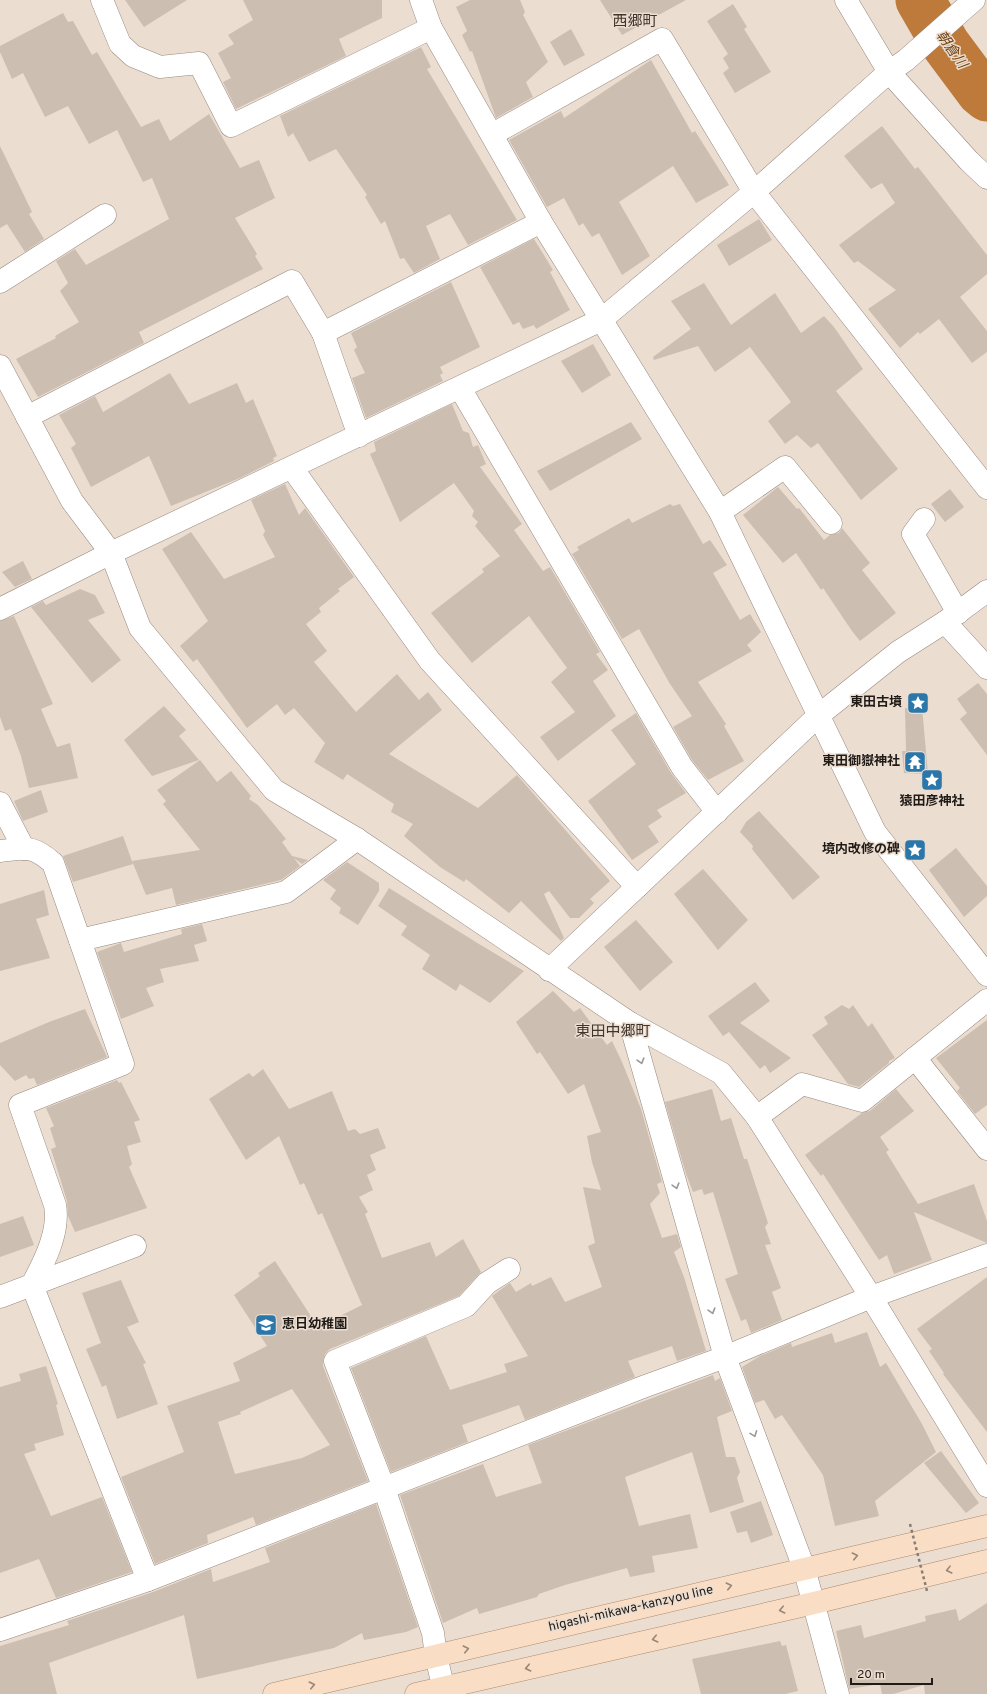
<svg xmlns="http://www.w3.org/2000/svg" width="987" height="1694" font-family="Overpass,'Noto Sans JP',sans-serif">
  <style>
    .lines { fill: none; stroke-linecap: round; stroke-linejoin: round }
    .river { stroke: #bd7a3a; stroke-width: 49 }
    .building { fill: #cdbeb2; fill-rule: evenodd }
    .minor-casing { stroke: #988a7f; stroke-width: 23 }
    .tertiary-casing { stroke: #988a7f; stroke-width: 23 }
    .primary-casing { stroke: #ab8b6e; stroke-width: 23 }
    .minor { stroke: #fff; stroke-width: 22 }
    .tertiary { stroke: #fff; stroke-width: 22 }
    .primary { stroke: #faddc5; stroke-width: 22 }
    .path-bridge { stroke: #877d75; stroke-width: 2.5; stroke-dasharray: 3 3; stroke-linecap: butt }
    .oneway { stroke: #9b9896 }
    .oneway2 { stroke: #988676 }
    .labels { text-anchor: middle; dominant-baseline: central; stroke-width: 3; stroke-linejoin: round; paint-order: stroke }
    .poi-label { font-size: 13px; font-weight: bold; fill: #201b16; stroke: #ecddd1; text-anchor: end }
    .street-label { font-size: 13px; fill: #201b16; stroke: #ecddd1 }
    .water-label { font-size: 14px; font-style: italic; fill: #704313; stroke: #ecddd1 }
    .quarter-label { font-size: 15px; fill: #41362c; stroke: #ecddd1 }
  </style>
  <rect width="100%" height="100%" fill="#ecddd1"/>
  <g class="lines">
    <path class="river" d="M920 0 946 45 981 92 987 97"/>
  </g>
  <g class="building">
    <path d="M125 0H187L144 27Z"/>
    <path d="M243 0H382V18L339 39 346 56 236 109 223 82 231 78 218 53 234 44 228 35 253 20Z"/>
    <path d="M470 0H520L525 12 523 15 548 62 526 82 533 97 496 118 472 51 470 52 462 35 467 31 456 7Z"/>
    <path d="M600 0H686L622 35Z"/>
    <path d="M733 4 747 27 744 29 771 72 735 93 723 73 729 68 723 58 728 54 707 21Z"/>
    <path d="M63 13 68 22 73 21 92 55 97 52 141 127 159 119 170 141 209 114 240 168 259 160 275 198 235 218 257 254 255 256 263 269 139 332 144 343 38 397 16 359 56 338 55 336 79 322 60 291 68 283 56 261 75 249 86 265 169 219 152 178 143 182 117 130 89 144 68 106 45 117 23 73 12 79 0 52V46Z"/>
    <path d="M571 29 585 55 564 66 550 42Z"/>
    <path d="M421 47 431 67 427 69 517 220 468 245 450 214 426 226 440 259 414 273 404 258 400 259 385 221 381 224 365 197 367 195 336 149 309 162 293 133 288 137 280 116Z"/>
    <path d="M651 60 692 133 695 131 729 185 696 203 673 166 619 202 650 256 622 275 599 233 592 237 583 223 579 226 564 198 547 207 509 140 561 111 564 118Z"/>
    <path d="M882 126 915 169 918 167 987 255V274L960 297 987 331V352L972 363 939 319 920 334 918 332 900 348 868 309 896 290 858 261 854 263 839 245 895 203 882 183 871 189 844 156Z"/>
    <path d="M0 146 32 212 29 214 44 239 25 252 7 224 0 228Z"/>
    <path d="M759 219 772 240 729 266 717 245Z"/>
    <path d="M534 239 553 270 550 272 570 310 536 329 534 325 523 329 519 322 513 325 480 267Z"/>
    <path d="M451 282 480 347 440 367 443 373 440 375 443 381 366 418 352 378 365 373 354 350 357 347 351 333Z"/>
    <path d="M704 283 731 325 775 293 801 333 824 316 834 327 863 369 836 391 898 469 861 500 818 443 811 448 797 435 785 444 768 421 791 402 750 347 715 372 698 346 654 360 653 357 691 329 671 301Z"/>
    <path d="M593 344 611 375 582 393 561 361Z"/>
    <path d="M170 373 189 404 237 383 246 403 253 399 277 456 273 458 274 461 240 478 171 506 149 456 91 487 71 448 76 444 59 415 95 396 103 412Z"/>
    <path d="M452 404 463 431 469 433 473 447 478 445 486 464 480 467 522 524 514 530 543 571 550 567 600 652 596 654 608 670 593 681 616 716 558 761 540 737 575 712 551 682 567 668 529 616 472 663 431 613 484 572 482 569 500 556 475 526 478 522 472 516 474 511 454 483 400 522 370 454 376 451 374 442Z"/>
    <path d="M631 422 642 439 550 491 537 471Z"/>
    <path d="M285 484 299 515 305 508 354 577 338 589 340 591 319 608 321 612 306 624 327 651 314 662 356 712 397 674 419 700 428 692 442 710 389 754 478 808 517 775 610 881 590 899 594 903 579 918H570L549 891 544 894 564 938 561 941 521 901 509 913 466 879 464 882 440 867 404 836 413 824 391 812 394 804 347 774 343 780 314 762 325 743 294 708 285 715 277 704 247 728 197 659 193 662 180 646 208 621 162 549 191 532 224 579 275 557 263 535 265 531 251 500Z"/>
    <path d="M778 487 797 509 799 508 824 540 830 535 839 533 842 528 870 563 862 570 896 613 860 641 852 631 823 588 821 590 796 553 783 563 743 515Z"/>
    <path d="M950 489 964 507 945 522 931 504Z"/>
    <path d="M670 504 673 506 680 504 703 544 710 540 727 565 713 573 740 620 750 614 761 632 747 645 752 651 698 682 726 724 724 726 744 761 708 780 692 760 673 727 692 716 670 684 639 629 622 639 572 554 579 550 577 547 629 518 632 523Z"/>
    <path d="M23 561 32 579 15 587 2 572Z"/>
    <path d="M80 589 95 595 105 613 88 620 121 660 92 683 31 607 43 601 46 605Z"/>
    <path d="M14 616 53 704 41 709 57 747 70 743 78 778 29 788 21 756 11 729 5 731 0 717V621Z"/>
    <path d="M978 683 987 694V755L960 719 967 713 957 699Z"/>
    <path d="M164 706 186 730 179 736 199 760 152 776 124 740Z"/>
    <path d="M922 707 928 774 904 773 902 751H906L905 708Z"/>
    <path d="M636 713 671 773 686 793 657 810 662 817 648 826 659 842 632 860 588 801 636 764 611 730Z"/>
    <path d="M200 760 217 782 231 771 251 796 249 799 258 805 286 839 282 842 292 856 308 860 302 864 294 858 300 866 281 880 176 905 172 888 146 895 132 861 200 850 163 804 166 801 157 790Z"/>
    <path d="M41 790 48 812 23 821 14 801Z"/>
    <path d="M759 811 820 877 793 900 752 849 753 846 740 832 746 822Z"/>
    <path d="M123 836 133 864 73 882 63 856Z"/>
    <path d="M956 848 987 886V896L964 917 929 870Z"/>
    <path d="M347 862 379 883V891L358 925 339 913 341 908 330 899 336 890 323 880Z"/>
    <path d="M703 869 748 920 718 950 674 894Z"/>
    <path d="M389 888 479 944 524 971 490 1003 460 984 456 991 422 969 430 955 401 935 407 926 378 906Z"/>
    <path d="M44 890 49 915 36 919 50 958 0 971V904Z"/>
    <path d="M636 920 673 962 640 991 604 947Z"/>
    <path d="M202 924 207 941 194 945 199 961 160 969 164 982 146 988 154 1006 121 1019 97 952 121 943 124 952 182 934 181 929Z"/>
    <path d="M755 982 770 1001 740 1023 791 1058 770 1073 765 1065 760 1069 729 1032 723 1036 708 1016Z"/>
    <path d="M553 991 574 1012 580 1008 607 1045 612 1041 622 1062 641 1109 662 1182 657 1184 660 1193 650 1204 662 1238 677 1234 681 1247 674 1252 684 1277 706 1351 677 1361 672 1346 628 1361 635 1377 525 1420 519 1405 462 1425 468 1442 391 1472 351 1368 426 1336 450 1390 507 1372 504 1364 528 1356 492 1296 507 1285 510 1283 516 1292 531 1283 532 1286 551 1277 565 1302 602 1287 588 1246 595 1243 583 1187 601 1190 592 1162 587 1136 601 1132 584 1084 568 1094 540 1052 537 1054 516 1022Z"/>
    <path d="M842 1005 849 1009 853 1005 868 1027 872 1023 895 1058 889 1061V1063L859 1087 848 1084 812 1035 828 1024 824 1017Z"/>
    <path d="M85 1009 107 1057 37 1085 34 1078 29 1079 26 1075 15 1081 0 1065V1043L49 1022Z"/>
    <path d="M987 1020V1105L975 1114 957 1091 960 1088 936 1058Z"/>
    <path d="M263 1069 289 1109 332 1091 348 1131 355 1129 360 1134 378 1128 386 1148 370 1155 376 1170 367 1175 373 1190 359 1197 368 1212 365 1214 382 1258 430 1242 436 1257 463 1239 481 1272 459 1296 330 1349 325 1354 323 1360V1366L368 1481 256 1525 253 1517 207 1535 208 1543 155 1564 121 1477 184 1452 167 1406 240 1381 233 1363 267 1346 234 1295 260 1276 258 1273 275 1261 318 1327 362 1305 322 1213 318 1215 304 1183 300 1185 279 1136 246 1160 209 1099 249 1073 253 1077ZM292 1389 330 1445 302 1458 235 1474 218 1422 241 1414 240 1412Z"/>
    <path d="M117 1080 119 1083 121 1082 140 1120 134 1122 141 1142 127 1146 132 1164 129 1167 147 1208 75 1232 68 1216 67 1201 51 1149 56 1147 50 1128 54 1126 46 1108Z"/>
    <path d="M712 1089 721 1121 731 1118 744 1159H747L768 1223 765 1227 771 1244 765 1245 781 1288 772 1292 782 1320 751 1333 746 1319 741 1321 725 1279 738 1274 713 1192 704 1195 702 1189 693 1192 686 1174 665 1102Z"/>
    <path d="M896 1089 914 1111 880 1137 889 1150 886 1152 918 1204 974 1184 987 1221V1243L914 1212 932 1260 894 1274 887 1255 879 1260 823 1174 821 1176 805 1155 862 1113 870 1111Z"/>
    <path d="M23 1216 34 1245 0 1257V1224Z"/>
    <path d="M987 1277V1432L943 1374 944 1373 929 1351 932 1349 917 1329Z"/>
    <path d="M121 1280 139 1322 127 1327 146 1363 143 1364 158 1404 117 1419 106 1385 102 1387 86 1349 101 1343 82 1293Z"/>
    <path d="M867 1332 880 1367 886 1363 922 1424 936 1452 875 1501 879 1516 835 1526 823 1475 782 1415 775 1419 764 1400 755 1403 742 1367 760 1356 791 1343 792 1347 832 1333 835 1343Z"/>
    <path d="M46 1366 58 1404 56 1405 64 1435 34 1444 36 1450 24 1454 51 1516 102 1497 132 1572 56 1598 39 1559 0 1573V1387L21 1381 19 1374Z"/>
    <path d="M713 1375 715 1381 720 1378 732 1411 717 1417 726 1457H735L740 1472 737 1478 744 1502 710 1513 692 1452 625 1477 639 1526 690 1514 698 1548 652 1556 655 1572 630 1577 627 1568 565 1585 539 1594 537 1597 479 1614 477 1608 443 1623 400 1495 483 1464 496 1497 542 1483 528 1445Z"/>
    <path d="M941 1451 979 1503 966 1513 924 1463Z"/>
    <path d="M761 1501 773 1535 751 1543 747 1531 737 1533 730 1512Z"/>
    <path d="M376 1504 418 1627 406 1632 364 1640 362 1633 334 1648 197 1679 184 1615 49 1663 57 1694H0V1646L69 1625 67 1621 153 1592 211 1569 213 1582 270 1562 265 1548Z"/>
    <path d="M987 1603V1694H925L924 1685 893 1694H882L880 1684 849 1689 836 1631 861 1625 864 1638 926 1621 925 1616 956 1609 959 1621Z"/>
    <path d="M780 1641 782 1646 786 1645 798 1691 785 1694H701L692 1659Z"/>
  </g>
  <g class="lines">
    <g class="minor-casing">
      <g id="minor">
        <path d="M102 0 120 44 133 56 160 67 199 63 231 126 431 28"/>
        <path d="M421 0 431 28 541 222 720 512 875 832 987 975"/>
        <path d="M846 0 889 72 969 161 987 178"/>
        <path d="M493 134 662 39 754 192 987 488"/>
        <path d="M0 282 105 215"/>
        <path d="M323 333 541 222"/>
        <path d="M460 388 682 767 717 812"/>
        <path d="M27 417 292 281 323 333 359 436"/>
        <path d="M292 468 430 661 637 887"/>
        <path d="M720 512 785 467 831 523"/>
        <path d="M924 519 913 534 958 613"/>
        <path d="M0 609 111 553 601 320 754 192 889 72 906 60 974 0"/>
        <path d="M945 622 987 668"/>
        <path d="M0 803 24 849"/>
        <path d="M0 851C27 848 32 845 53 863L123 1064 20 1105 55 1205C60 1232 44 1262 32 1285L148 1580"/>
        <path d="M80 940 286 892 357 839"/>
        <path d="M549 970 819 715 898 652 945 622 987 591"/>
        <path d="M630 1023 725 1357 804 1568 838 1694"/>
        <path d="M915 1058 987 1149"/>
        <path d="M757 1117 802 1084 862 1101 987 1000"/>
        <path d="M0 1297 135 1246"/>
        <path d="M0 1630 148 1580 643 1387 725 1357 871 1297 987 1255"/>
        <path d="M445 1694 436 1656 433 1633 384 1488 335 1361 466 1306 487 1283 509 1269"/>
      </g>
    </g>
    <g class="tertiary-casing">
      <path id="tertiary" d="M0 366 72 501 111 553 140 628 274 790 357 839 630 1023 721 1073 757 1117 871 1297 987 1486"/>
    </g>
    <g class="primary-casing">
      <g id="primary">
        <path d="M274 1694 987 1526"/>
        <path d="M416 1694 814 1603 987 1561"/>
      </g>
    </g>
    <use href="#minor" class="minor"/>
    <use href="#tertiary" class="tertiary"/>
    <use href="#primary" class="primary"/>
    <path class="path-bridge" d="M910 1524 927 1591"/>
  </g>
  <defs><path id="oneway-chevron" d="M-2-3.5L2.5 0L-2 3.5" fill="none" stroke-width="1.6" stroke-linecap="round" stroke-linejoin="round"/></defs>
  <g class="oneway">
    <use href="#oneway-chevron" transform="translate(641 1061) rotate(74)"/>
    <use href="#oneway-chevron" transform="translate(676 1186) rotate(74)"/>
    <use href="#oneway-chevron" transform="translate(712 1311) rotate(74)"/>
    <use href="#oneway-chevron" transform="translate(754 1434) rotate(69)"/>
  </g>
  <g class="oneway2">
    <use href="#oneway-chevron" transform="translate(855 1556) rotate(-13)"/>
    <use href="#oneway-chevron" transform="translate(949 1570) rotate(166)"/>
    <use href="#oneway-chevron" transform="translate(729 1586) rotate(-13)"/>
    <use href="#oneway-chevron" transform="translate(782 1610) rotate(167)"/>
    <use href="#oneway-chevron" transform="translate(655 1639) rotate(167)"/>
    <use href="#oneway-chevron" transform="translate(466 1649) rotate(-13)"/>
    <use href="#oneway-chevron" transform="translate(528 1668) rotate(167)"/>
    <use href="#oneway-chevron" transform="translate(312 1685) rotate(-13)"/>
  </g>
  <defs>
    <g id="sight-square" transform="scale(1.15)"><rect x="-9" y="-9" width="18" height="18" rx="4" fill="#2b77aa" stroke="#ecddd1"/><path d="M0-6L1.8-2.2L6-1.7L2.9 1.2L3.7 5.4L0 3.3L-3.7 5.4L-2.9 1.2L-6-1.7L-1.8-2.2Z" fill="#fff"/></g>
    <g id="temple-square" transform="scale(1.15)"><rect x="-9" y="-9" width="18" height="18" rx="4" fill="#2b77aa" stroke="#ecddd1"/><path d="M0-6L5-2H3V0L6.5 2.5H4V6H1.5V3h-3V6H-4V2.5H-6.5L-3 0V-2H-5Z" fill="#fff"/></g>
    <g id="school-square" transform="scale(1.15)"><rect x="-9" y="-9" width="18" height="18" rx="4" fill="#2b77aa" stroke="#ecddd1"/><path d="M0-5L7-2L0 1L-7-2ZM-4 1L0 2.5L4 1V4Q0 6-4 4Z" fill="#fff"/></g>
  </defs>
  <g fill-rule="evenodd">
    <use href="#sight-square" x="918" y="703"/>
    <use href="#temple-square" x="915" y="762"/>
    <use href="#sight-square" x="932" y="780"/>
    <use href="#sight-square" x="915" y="850"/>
    <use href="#school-square" x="266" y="1325"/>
  </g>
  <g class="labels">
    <g class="poi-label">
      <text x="902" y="703">東田古墳</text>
      <text x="900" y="762">東田御嶽神社</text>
      <text x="932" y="802" text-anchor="middle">猿田彦神社</text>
      <text x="900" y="850">境内改修の碑</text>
      <text x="282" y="1325" text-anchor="start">恵日幼稚園</text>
    </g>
    <g class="street-label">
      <text transform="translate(631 1609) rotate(-13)">higashi-mikawa-kanzyou line</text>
    </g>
    <g class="water-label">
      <text transform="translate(951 50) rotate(55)">朝倉川</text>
    </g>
    <g class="quarter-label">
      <text x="635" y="22">西郷町</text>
      <text x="613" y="1032">東田中郷町</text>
    </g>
  </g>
  <path d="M851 1678v6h81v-6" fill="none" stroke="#201b16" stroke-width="2"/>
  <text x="857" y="1678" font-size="12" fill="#201b16" stroke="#ecddd1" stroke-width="3" paint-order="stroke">20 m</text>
</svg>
